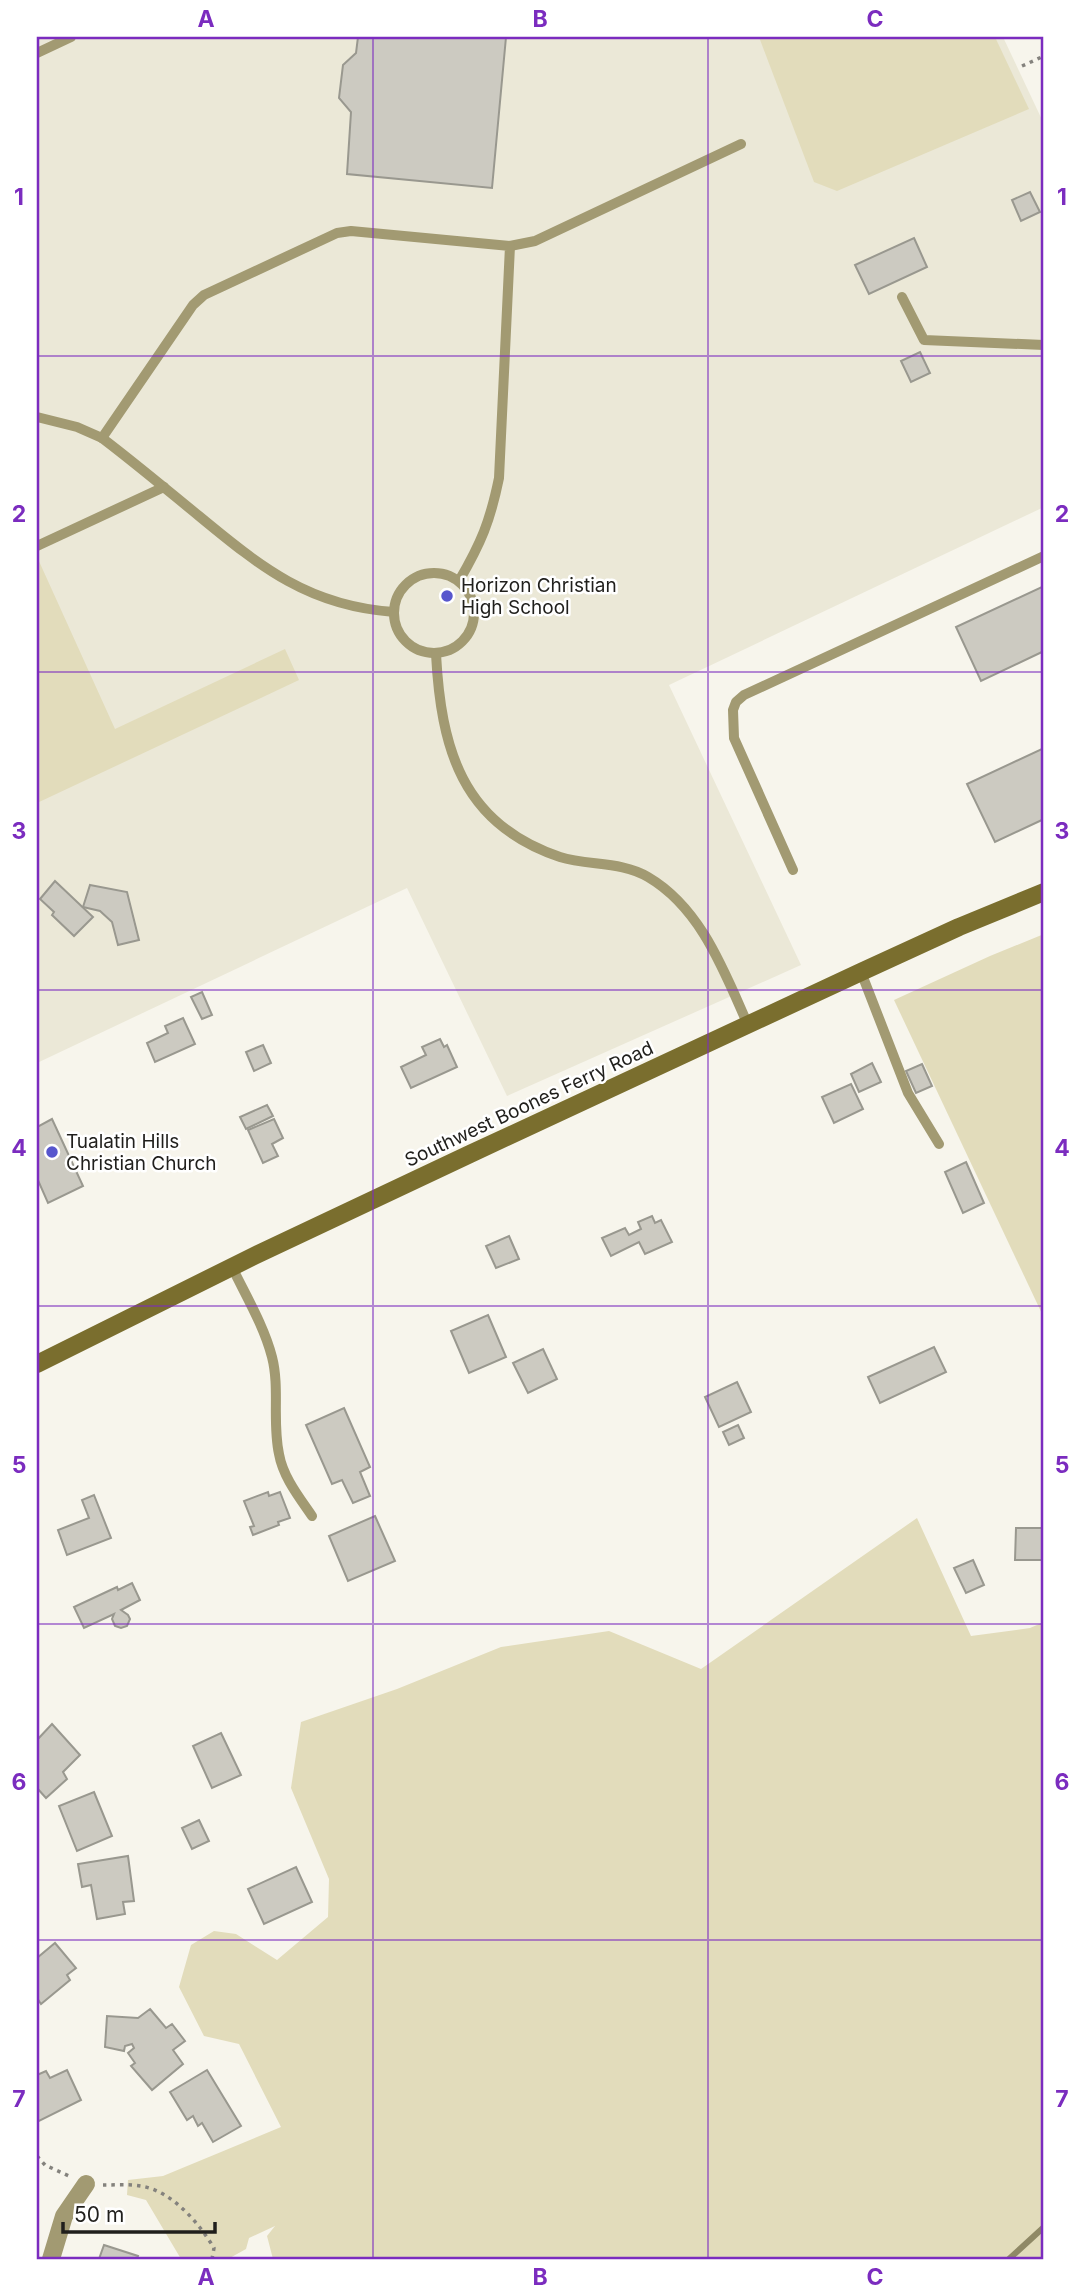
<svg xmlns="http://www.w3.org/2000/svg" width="1081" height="2296" font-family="Inter,sans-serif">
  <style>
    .built { fill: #ebe8d7 }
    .green { fill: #e2dcbb }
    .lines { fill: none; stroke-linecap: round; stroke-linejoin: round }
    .stream { stroke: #8f8966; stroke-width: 6 }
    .building { fill: #cccac1; stroke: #99988f; stroke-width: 2 }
    .path { stroke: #84827d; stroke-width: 3.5; stroke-dasharray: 3.5 5; stroke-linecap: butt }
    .lane { stroke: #a29a72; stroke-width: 10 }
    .street { stroke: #a29a72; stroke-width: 18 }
    .secondary { stroke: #7a6e2e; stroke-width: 18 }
    .grid { fill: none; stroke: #7b2cbf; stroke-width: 2; stroke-opacity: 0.55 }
    .poi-dot { fill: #5756cd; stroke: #fff; stroke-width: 2.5 }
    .labels { text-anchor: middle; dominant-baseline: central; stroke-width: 5; stroke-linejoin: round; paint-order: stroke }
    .poi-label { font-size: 19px; fill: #201f1c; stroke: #fff; text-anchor: start }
    .street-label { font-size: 19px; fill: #201f1c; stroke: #fff }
    .neatline { fill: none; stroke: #7b2cbf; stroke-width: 2.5 }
    .grid-label { font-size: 23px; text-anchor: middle; font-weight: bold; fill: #7b2cbf }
  </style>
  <rect width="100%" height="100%" fill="#f7f5ec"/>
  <path class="built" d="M37 37H1003L1044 124V507L669 685 801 965 507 1096 407 888 37 1063Z"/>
  <g class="green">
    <path d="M759 37H995L1029 109 837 191 814 182Z"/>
    <path d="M38 559 115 729 285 649 299 680 37 803Z"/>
    <path d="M1044 934V1318L894 1000 990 956Z"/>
    <path d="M917 1518 971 1636 1030 1628 1044 1622V2259H273L267 2236 275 2226 249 2238 246 2249 228 2259H181L146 2200 127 2195 128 2180 163 2176 281 2127 239 2044 204 2036 179 1987 191 1945 214 1931 236 1934 277 1960 328 1917 329 1879 291 1788 301 1722 397 1689 501 1647 609 1631 701 1669Z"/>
  </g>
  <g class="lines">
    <path class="stream" d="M1009 2259 1044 2227"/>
  </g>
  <g class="building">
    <path d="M358 37H506L492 188 347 174 351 112 339 98 343 65 356 53Z"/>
    <path d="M1030 192 1040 212 1021 221 1012 200Z"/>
    <path d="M914 238 927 267 869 294 855 265Z"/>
    <path d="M920 352 930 373 911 382 901 361Z"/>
    <path d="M1044 586V651L981 681 956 627Z"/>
    <path d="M1044 748V819L995 842 967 784Z"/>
    <path d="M55 881 93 917 74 936 52 915 54 912 40 899Z"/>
    <path d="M90 885 127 892 139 940 118 945 112 922 100 911 83 907Z"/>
    <path d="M202 992 212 1015 202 1019 191 997Z"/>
    <path d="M183 1018 195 1044 155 1062 147 1043 168 1033 165 1026Z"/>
    <path d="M440 1039 444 1047 447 1045 457 1067 411 1088 401 1067 426 1055 422 1047Z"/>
    <path d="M263 1045 271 1063 254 1071 246 1052Z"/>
    <path d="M872 1063 881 1082 859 1092 851 1074Z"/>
    <path d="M922 1064 932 1086 916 1093 906 1071Z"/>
    <path d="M851 1084 863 1109 834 1123 822 1097Z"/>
    <path d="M267 1105 273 1116 246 1129 240 1117Z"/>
    <path d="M52 1119 83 1186 48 1203 37 1178V1127Z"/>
    <path d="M274 1119 283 1138 272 1144 278 1156 263 1163 248 1130Z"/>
    <path d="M966 1162 984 1203 963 1213 945 1172Z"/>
    <path d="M652 1216 655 1223 661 1220 672 1242 645 1254 639 1242 611 1256 602 1238 625 1228 629 1235 641 1229 638 1222Z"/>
    <path d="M509 1236 519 1259 496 1268 486 1246Z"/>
    <path d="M488 1315 506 1357 469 1373 451 1331Z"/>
    <path d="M934 1347 946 1372 880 1403 868 1377Z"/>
    <path d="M543 1349 557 1379 528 1393 513 1363Z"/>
    <path d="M737 1382 751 1412 719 1427 705 1397Z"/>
    <path d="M344 1408 370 1467 360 1472 370 1496 353 1503 342 1480 332 1484 306 1425Z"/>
    <path d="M738 1425 744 1438 729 1445 723 1432Z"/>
    <path d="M268 1492 269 1496 280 1492 290 1518 278 1522 279 1525 253 1535 250 1527 254 1526 244 1501Z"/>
    <path d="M94 1495 111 1538 67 1555 58 1530 89 1518 82 1500Z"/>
    <path d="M375 1516 395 1561 348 1581 329 1536Z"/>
    <path d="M1016 1528H1044V1560H1015Z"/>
    <path d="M973 1560 984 1585 966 1593 954 1568Z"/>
    <path d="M132 1583 140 1600 121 1610 128 1615 130 1619 127 1626 121 1628 115 1626 112 1619 114 1614 84 1628 74 1607 117 1587 118 1590Z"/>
    <path d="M52 1724 80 1755 63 1772 67 1779 46 1798 37 1788V1740Z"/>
    <path d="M221 1733 241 1775 212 1788 193 1746Z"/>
    <path d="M94 1792 112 1836 77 1851 59 1806Z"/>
    <path d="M199 1820 209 1841 192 1849 182 1828Z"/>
    <path d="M128 1856 134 1901 123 1902 125 1914 97 1919 91 1885 82 1887 78 1864Z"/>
    <path d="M296 1867 312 1902 264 1924 248 1889Z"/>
    <path d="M55 1943 76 1968 67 1975 70 1980 41 2004 37 1998V1958Z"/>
    <path d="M150 2009 166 2028 172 2024 185 2041 173 2050 183 2064 152 2090 131 2066 135 2063 128 2053 134 2048 132 2044 125 2046 124 2051 105 2047 107 2016 138 2018Z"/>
    <path d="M67 2070 81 2100 37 2122V2075L46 2071 50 2078Z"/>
    <path d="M207 2070 241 2126 213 2142 202 2123 198 2126 193 2116 187 2120 170 2092Z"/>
    <path d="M104 2245 138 2256 137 2259H99Z"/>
  </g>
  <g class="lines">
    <g class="path">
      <path d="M1022 66 1044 56"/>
      <path d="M37 2156 45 2165 69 2176"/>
      <path d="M103 2185C115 2185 129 2184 141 2186 172 2191 199 2223 214 2248L212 2259"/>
    </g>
    <g class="lane">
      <path d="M37 53 71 37"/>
      <path d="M510 246 535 241 741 144"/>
      <path d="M902 297 924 340 1044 345"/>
      <path d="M37 417 77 427 102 438C135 463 167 490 199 516 262 568 309 606 394 612"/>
      <path d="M102 438 193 305 204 295 337 233 351 231 510 246 499 478C490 522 481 543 459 581"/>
      <path d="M37 546 164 487"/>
      <circle cx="434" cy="613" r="40"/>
      <path d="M436 654C441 747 461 824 560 857 588 866 621 861 648 877 701 908 724 971 748 1025"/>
      <path d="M793 870 734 738 733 710 736 702 744 695 1044 556"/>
      <path d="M861 972 908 1093 939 1144"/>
      <path d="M232 1267C246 1296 264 1326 272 1357 280 1388 272 1422 279 1454 283 1477 299 1497 312 1516"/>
    </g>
    <path class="street" d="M51 2259 64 2216 86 2184"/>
    <path class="secondary" d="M37 1364 254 1256 470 1154 861 972 959 927 1044 892"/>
  </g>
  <path class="grid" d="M373 37V2259M708 37V2259M37 356H1044M37 672H1044M37 990H1044M37 1306H1044M37 1624H1044M37 1940H1044"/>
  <g class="poi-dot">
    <circle cx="447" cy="596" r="7"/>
    <circle cx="52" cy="1152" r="7"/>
  </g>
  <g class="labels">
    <g class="poi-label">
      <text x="461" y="585">Horizon Christian<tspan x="461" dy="22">High School</tspan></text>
      <text x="66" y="1141">Tualatin Hills<tspan x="66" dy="22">Christian Church</tspan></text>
    </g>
    <g class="street-label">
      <text transform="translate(529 1104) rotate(-25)">Southwest Boones Ferry Road</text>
    </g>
  </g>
  <rect width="1081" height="2296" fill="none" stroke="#ffffff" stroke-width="77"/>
  <path d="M63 2222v10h152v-10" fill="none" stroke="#201f1c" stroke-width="3.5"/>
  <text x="74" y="2222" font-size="21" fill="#201f1c" stroke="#ffffff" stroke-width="5" paint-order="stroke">50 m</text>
  <rect x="38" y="38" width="1004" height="2220" class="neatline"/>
  <g class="grid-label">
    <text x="206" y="27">A</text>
    <text x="540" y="27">B</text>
    <text x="875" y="27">C</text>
    <text x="19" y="205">1</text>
    <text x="1062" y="205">1</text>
    <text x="19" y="522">2</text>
    <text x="1062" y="522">2</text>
    <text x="19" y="839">3</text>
    <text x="1062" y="839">3</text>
    <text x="19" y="1156">4</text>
    <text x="1062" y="1156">4</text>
    <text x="19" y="1473">5</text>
    <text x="1062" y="1473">5</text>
    <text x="19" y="1790">6</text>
    <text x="1062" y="1790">6</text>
    <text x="19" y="2107">7</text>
    <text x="1062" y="2107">7</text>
    <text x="206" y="2285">A</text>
    <text x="540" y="2285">B</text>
    <text x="875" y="2285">C</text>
  </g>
</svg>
